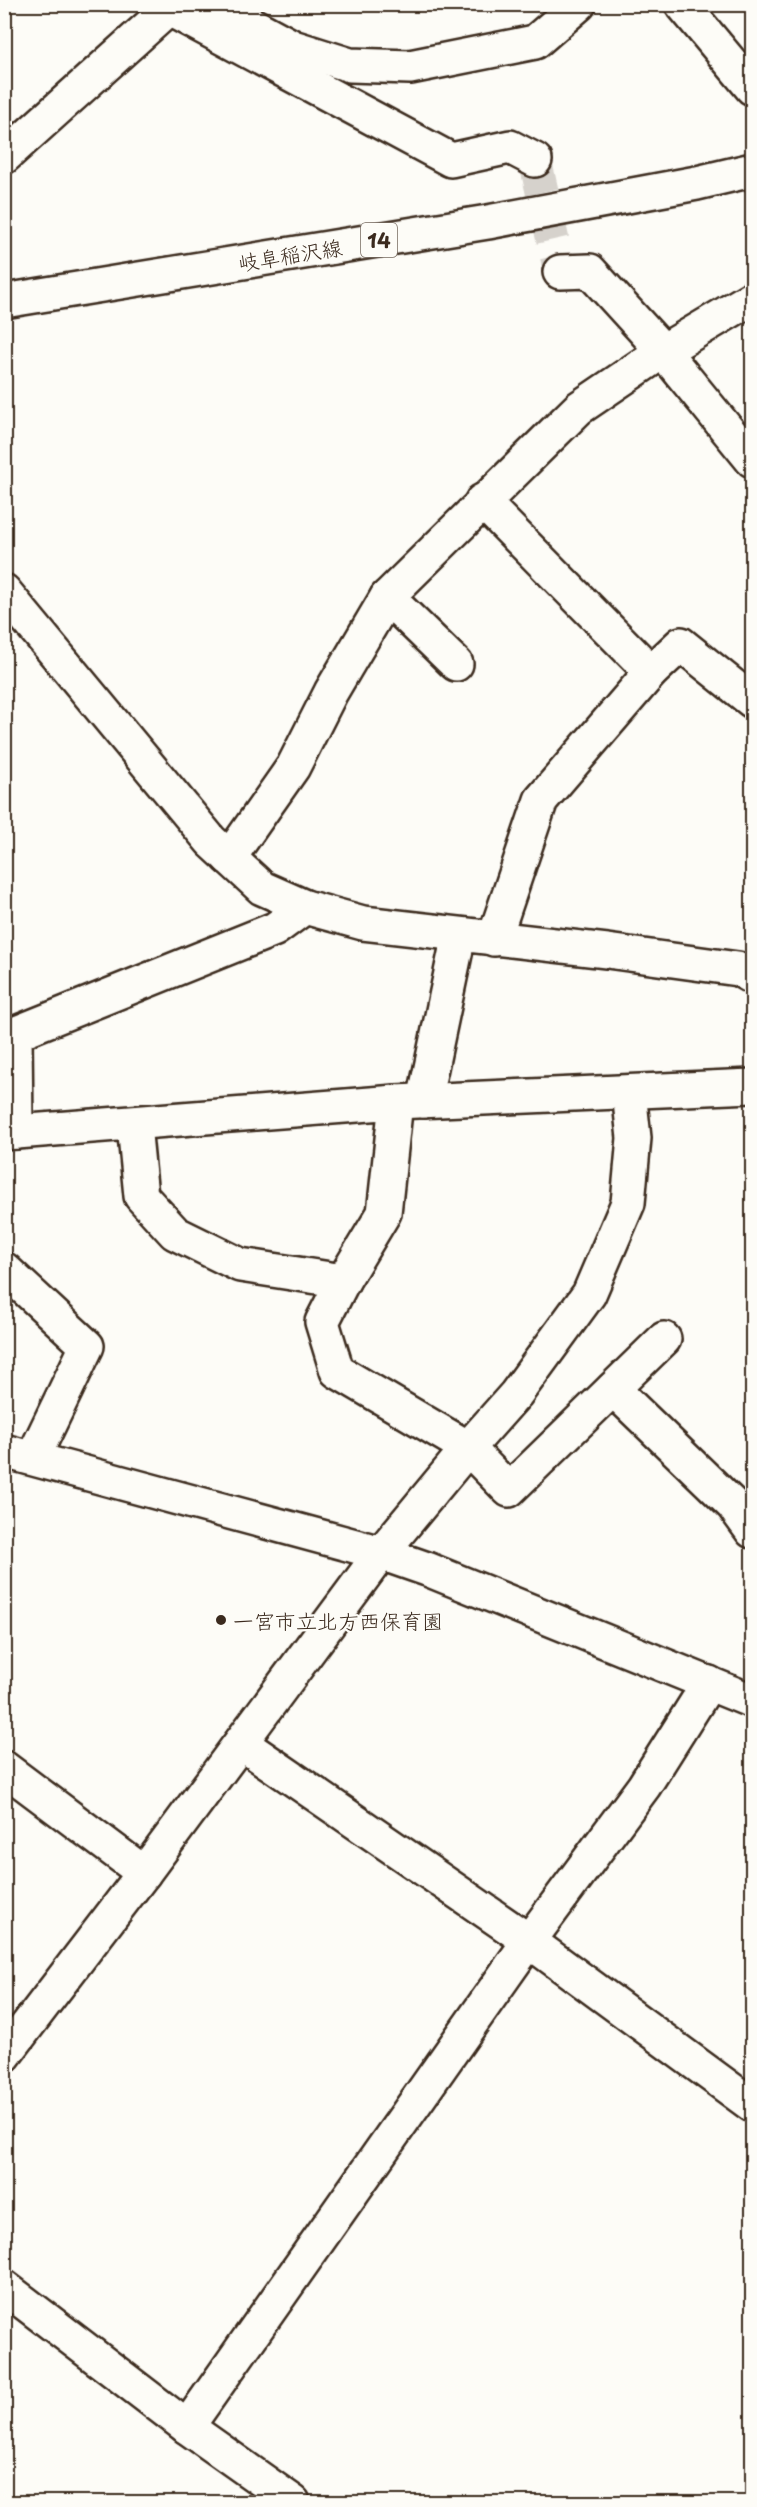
<svg xmlns="http://www.w3.org/2000/svg" width="757" height="2507" font-family="'Playpen Sans','Klee One',sans-serif">
  <style>
    .lines { fill: none; stroke-linecap: round; stroke-linejoin: round }
    .street-tunnel { stroke: #d6d2cc; stroke-width: 33; stroke-dasharray: 33 16; stroke-linecap: butt }
    .street-casing { stroke: #3b2a1e; stroke-width: 38 }
    .primary-casing { stroke: #3b2a1e; stroke-width: 38 }
    .street { stroke: #fdfcf7; stroke-width: 33 }
    .primary { stroke: #fdfcf7; stroke-width: 33 }
    .poi-dot { fill: #3b2a1e; stroke: #fdfcf7; stroke-width: 2 }
    .labels { text-anchor: middle; dominant-baseline: central; stroke-width: 4.5; stroke-linejoin: round; paint-order: stroke }
    .shield { fill: #fdfcf7; stroke: #75695f; stroke-width: 1.5 }
    .shield-label { font-size: 20px; font-weight: bold; fill: #3b2a1e }
    .street-label { font-size: 21px; fill: #3b2a1e; stroke: #fdfcf7 }
    .poi-label { font-size: 21px; fill: #3b2a1e; stroke: #fdfcf7; text-anchor: start }
  </style>
  <rect width="100%" height="100%" fill="#fdfcf7"/>
  <filter id="ink" filterUnits="userSpaceOnUse"><feTurbulence type="fractalNoise" baseFrequency=".0167" numOctaves="2"/><feDisplacementMap in="SourceGraphic" scale="12" xChannelSelector="R" yChannelSelector="G"/><feConvolveMatrix kernelMatrix="1 2 1 2 8 2 1 2 1" color-interpolation-filters="sRGB"/></filter>
  <g filter="url(#ink)">
    <g class="lines">
      <path class="street-tunnel" d="M535 160 560 272"/>
      <g class="street-casing">
        <g id="street">
          <path d="M160 4 451 160 510 147 535 160"/>
          <path d="M214 4 293 47 350 65 410 67 535 42 579 4"/>
          <path d="M682 4 752 88"/>
          <path d="M4 157 174 4"/>
          <path d="M560 272 590 271 663 351 752 460"/>
          <path d="M482 501 651 672"/>
          <path d="M4 591 211 841 262 888 305 907 363 923 607 951 738 969 752 977"/>
          <path d="M387 597 456 664"/>
          <path d="M229 858 293 767 331 692 387 597 579 408 663 351 752 298"/>
          <path d="M494 939 541 800 651 672 681 644 752 701"/>
          <path d="M15 1034 16 1132"/>
          <path d="M4 1038 275 929 305 907"/>
          <path d="M424 1101 459 935"/>
          <path d="M396 1102 384 1213 343 1281 322 1322 337 1371 468 1448 509 1490 664 1339"/>
          <path d="M134 1125 141 1196 175 1233 240 1265 343 1281"/>
          <path d="M4 1133 396 1102 752 1086"/>
          <path d="M4 1269 87 1346 33 1458"/>
          <path d="M613 1389 733 1505 752 1531"/>
          <path d="M4 1451 381 1553 427 1569 752 1701"/>
          <path d="M241 1743 529 1941 752 2105"/>
          <path d="M4 1768 144 1873"/>
          <path d="M4 2056 144 1873 381 1553 468 1448 516 1394 589 1294 628 1203 634 1138 629 1092"/>
          <path d="M4 2287 187 2427 293 2502"/>
          <path d="M187 2427 529 1941 644 1786 709 1683"/>
        </g>
      </g>
      <g class="primary-casing">
        <path id="primary" d="M4 301 488 222 697 183 752 170"/>
      </g>
      <use href="#street" class="street"/>
      <use href="#primary" class="primary"/>
    </g>
  </g>
  <circle class="poi-dot" cx="221" cy="1620" r="6"/>
  <g class="labels">
    <rect class="shield" x="361" y="223" width="36" height="34" rx="4.5"/>
    <g class="shield-label">
      <text x="379" y="240">14</text>
    </g>
    <g class="street-label">
      <text transform="translate(290 254) rotate(-9)">岐阜稲沢線</text>
    </g>
    <g class="poi-label">
      <text x="233" y="1620">一宮市立北方西保育園</text>
    </g>
  </g>
  <rect width="757" height="2507" fill="none" stroke="#fdfcf7" stroke-width="24"/>
  <rect x="12" y="12" width="733" height="2483" fill="none" stroke="#3b2a1e" stroke-width="2" filter="url(#ink)"/>
</svg>
